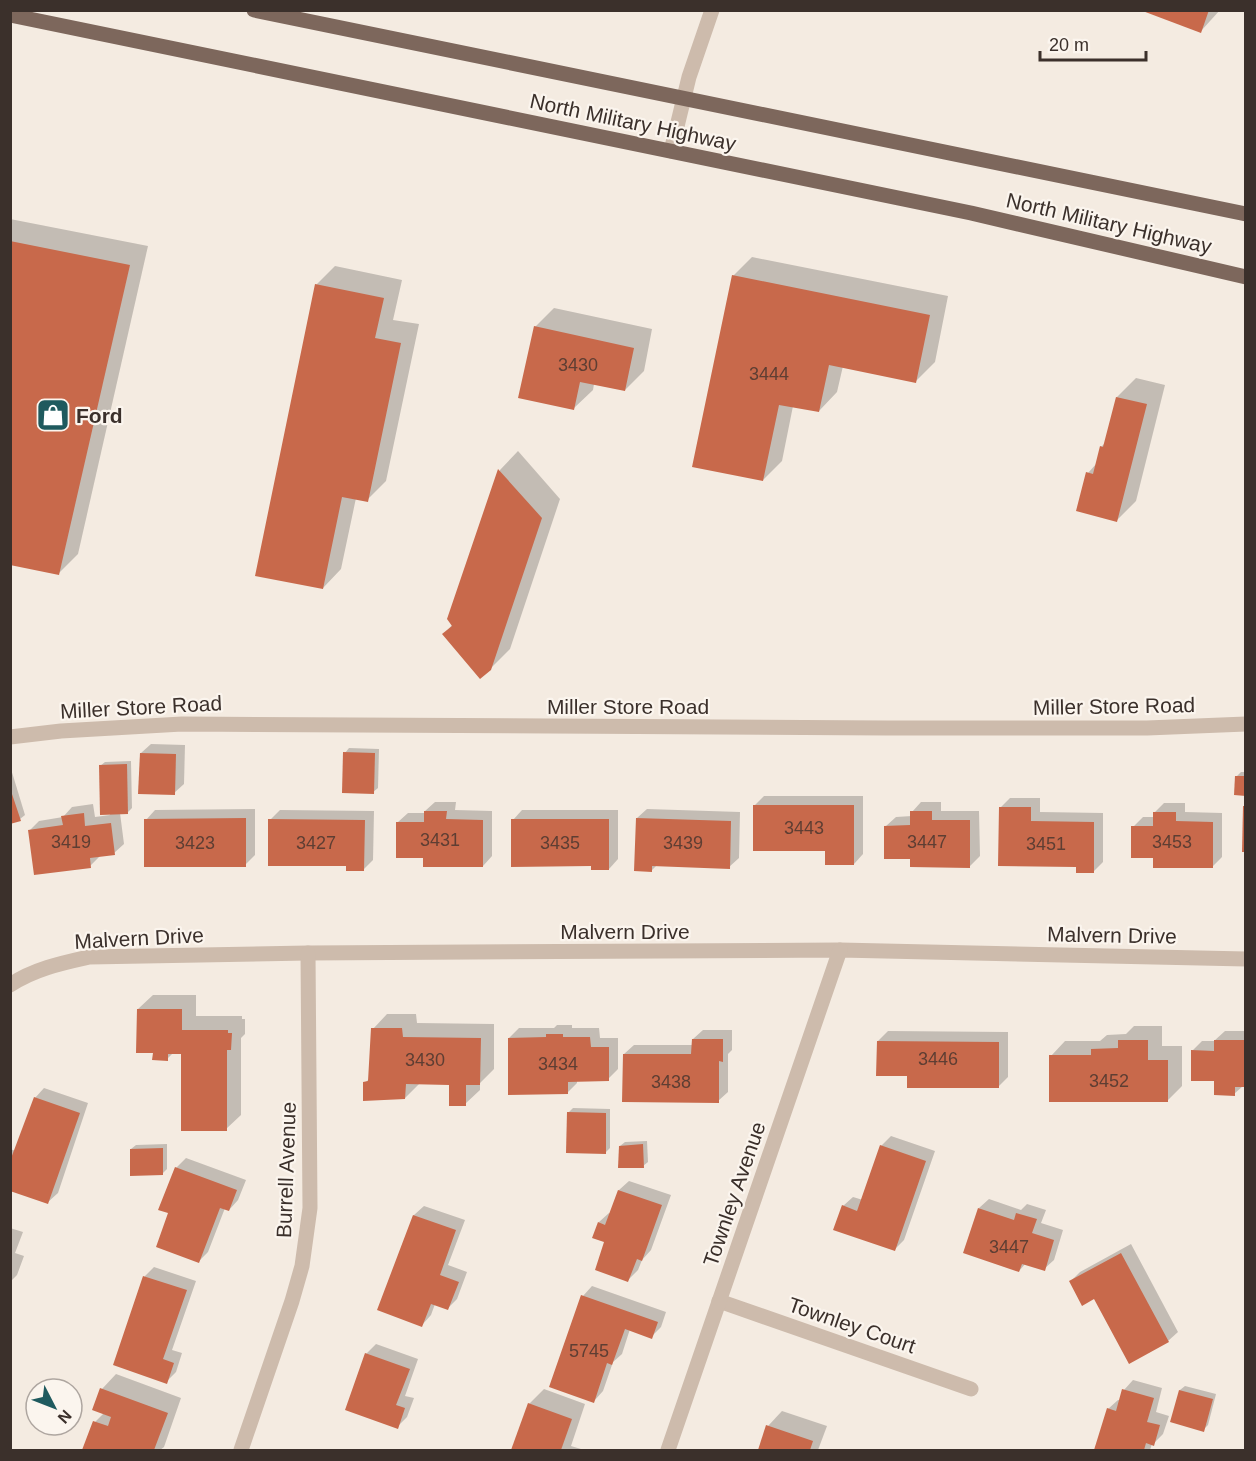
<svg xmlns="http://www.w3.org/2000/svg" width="1256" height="1461" font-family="Arial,sans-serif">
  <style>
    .shadow { fill: #0003 }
    .building { fill: #c8694b }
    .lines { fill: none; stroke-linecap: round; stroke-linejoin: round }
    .street { stroke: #cdbbac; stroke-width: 15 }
    .primary { stroke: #7d675c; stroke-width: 15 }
    .labels { text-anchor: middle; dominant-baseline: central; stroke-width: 4.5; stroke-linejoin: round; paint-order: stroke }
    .number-label { font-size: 18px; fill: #5e3e33 }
    .street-label { font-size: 21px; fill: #3b302b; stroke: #fbf5ee }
    .poi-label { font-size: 21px; font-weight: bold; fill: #3b302b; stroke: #fbf5ee; text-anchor: start }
  </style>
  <rect width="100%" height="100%" fill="#f4ebe1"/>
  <g class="shadow">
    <path d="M1144 10H1220L1201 31Z"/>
    <path d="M10 219 148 246 78 554 59 573 10 563Z"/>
    <path d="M752 257 948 296 935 362 916 381 843 366 837 392 819 411 793 406 782 461 763 480 733 276Z"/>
    <path d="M335 266 402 280 393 320 419 324 386 481 367 500 356 498 341 569 323 588 316 285Z"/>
    <path d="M554 308 652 329 644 371 625 390 594 384 593 390 574 408 535 327Z"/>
    <path d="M1136 378 1165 385 1136 501 1117 520 1088 473 1097 463 1101 447 1106 442 1117 397Z"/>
    <path d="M518 451 560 499 510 649 490 669 444 634 453 624 449 618 500 470Z"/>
    <path d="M151 744 185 745 184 784 174 793 141 753Z"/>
    <path d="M349 748 379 749 378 788 373 792 345 753Z"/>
    <path d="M131 761 132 808 127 813H120L124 844 114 853 100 856 90 866 30 830 39 821 63 817 72 807 93 804 95 817 110 815 100 766 105 762Z"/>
    <path d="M11 769 25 815 20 819 10 823Z"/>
    <path d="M1241 772H1246V795L1237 776Z"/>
    <path d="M764 796H863V854L854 864 827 849 754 806Z"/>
    <path d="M1010 798H1040V812L1103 813V862L1093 872 1077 865 1001 807Z"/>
    <path d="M435 802H456L455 810 492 811V856L483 866 424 857 398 822 408 813H425V811Z"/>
    <path d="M921 802H941V811H979L980 856 970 866 912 857 886 826 896 817 912 816V812Z"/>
    <path d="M1164 803H1185V812L1222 813V857L1212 867 1154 856 1133 827 1143 817H1154V813Z"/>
    <path d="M255 809V855L245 865 146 820 155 810Z"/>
    <path d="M647 809 740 812 739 858 729 867 657 865 652 870 637 818Z"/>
    <path d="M280 810 374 811 373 860 364 869 348 864 270 820Z"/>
    <path d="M522 810H618V859L609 869 593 865 513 820Z"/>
    <path d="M153 995H196V1016H242V1019H245V1034L241 1038V1115L226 1129 183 1052H174L167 1059 154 1052 138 1009Z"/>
    <path d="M387 1014H416L417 1023 494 1024V1069L480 1083V1090L465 1104 450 1083H420L405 1098 365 1083 370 1078 373 1029Z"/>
    <path d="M557 1025H572V1028H599L600 1038H618V1069L608 1079 577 1080V1083L567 1093 509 1038 519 1028H554Z"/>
    <path d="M1134 1026H1162V1046H1182V1086L1168 1100 1051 1056 1065 1041H1100L1107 1035 1126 1034Z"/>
    <path d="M703 1030H732V1050L728 1054V1092L718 1101 624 1054 634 1045H693V1039Z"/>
    <path d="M888 1031 1008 1032V1077L998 1087 878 1041Z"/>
    <path d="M1225 1031H1246V1086H1243L1234 1094 1215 1080 1192 1051 1202 1041H1214Z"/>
    <path d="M44 1088 88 1103 58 1193 48 1202 10 1190V1149L16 1151 35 1098Z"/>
    <path d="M573 1108 610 1109V1148L605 1153 568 1113Z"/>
    <path d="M891 1136 935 1151 904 1240 895 1249 843 1206 853 1197 863 1200 881 1146Z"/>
    <path d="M647 1141 648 1162 643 1166 620 1146 625 1142Z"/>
    <path d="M167 1144V1169L162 1174 131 1149 136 1145Z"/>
    <path d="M186 1158 246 1180 238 1200 229 1210 225 1208 208 1252 199 1261 170 1212 176 1168Z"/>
    <path d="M629 1181 671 1195 651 1250 642 1260 638 1270 628 1280 599 1222 609 1213 611 1214 619 1190Z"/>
    <path d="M989 1199 1021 1210 1027 1204 1046 1210 1041 1223 1063 1230 1054 1260 1044 1269 1026 1263 1019 1271 979 1208Z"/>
    <path d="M424 1206 465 1220 448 1265 467 1272 457 1299 448 1308 435 1304 431 1315 422 1325 414 1215Z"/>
    <path d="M10 1228 23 1232 15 1253 24 1256 17 1275 10 1282Z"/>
    <path d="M1131 1244 1178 1332 1168 1341 1071 1281 1080 1272Z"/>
    <path d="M154 1267 196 1281 172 1350 182 1353 176 1372 166 1382 115 1364 145 1276Z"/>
    <path d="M592 1286 666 1312 661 1327 651 1337 630 1329 622 1354 613 1362 603 1391 594 1401 583 1296Z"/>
    <path d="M376 1344 418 1359 405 1396 414 1398 407 1417 397 1427 366 1354Z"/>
    <path d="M116 1374 181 1398 164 1447 160 1450H84L95 1422 104 1413 102 1389Z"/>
    <path d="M1133 1380 1162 1388 1156 1412 1169 1416 1163 1434 1153 1444H1152L1150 1450H1096L1108 1409 1118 1400H1121L1124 1390Z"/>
    <path d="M1185 1386 1216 1394 1208 1425 1203 1430 1172 1421 1180 1390Z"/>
    <path d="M544 1389 585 1404 571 1446 581 1449V1450H513L529 1404Z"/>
    <path d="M782 1411 827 1426 818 1450H759L768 1426Z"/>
  </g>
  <g class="building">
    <path d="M1140 10H1209L1201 33Z"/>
    <path d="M10 241 130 265 59 575 10 565Z"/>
    <path d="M732 275 930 315 916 383 829 365 819 412 779 405 763 481 692 467Z"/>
    <path d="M315 284 384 298 375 338 401 343 368 502 342 497 323 589 255 576Z"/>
    <path d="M534 326 634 348 625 391 580 382 574 410 518 398Z"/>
    <path d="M1116 397 1147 404 1117 522 1076 511 1086 472 1093 474 1100 446 1103 447Z"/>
    <path d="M498 469 542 518 491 670 480 679 442 634 452 626 447 619Z"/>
    <path d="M343 752 375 753 374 794 342 793Z"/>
    <path d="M140 753 176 754 175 795 138 794Z"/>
    <path d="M127 764 128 814 100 815 99 765Z"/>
    <path d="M1235 776H1246V796L1234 795Z"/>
    <path d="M10 788 21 821 10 824Z"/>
    <path d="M753 805H854V865H825V851H753Z"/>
    <path d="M1243 806H1246V852H1242Z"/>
    <path d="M999 807H1031V821L1094 822V873H1076V867L998 866Z"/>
    <path d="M424 811H447L446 819 483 820V867H423V858H396V822H424Z"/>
    <path d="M910 811H932V820H970V868L910 867V859H884V826L910 825Z"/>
    <path d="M1153 812H1176V821L1213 822V868H1153V858H1131V826H1153Z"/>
    <path d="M84 813 85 826 111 823 115 855 90 858 91 868 34 875 28 830 63 825 61 816Z"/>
    <path d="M246 818V867H144V819Z"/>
    <path d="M636 818 731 821 730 869 652 866V872L634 871Z"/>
    <path d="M268 819 365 820 364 871H346V866H268Z"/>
    <path d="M511 819H609V870H591V866L511 867Z"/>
    <path d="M137 1009H182V1030H228V1033H232L231 1050H227V1131H181V1054H168V1061L152 1060 153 1053H136Z"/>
    <path d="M371 1028H402L403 1037 481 1038 480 1085H466V1106H449V1085L406 1084 405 1099 363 1101V1082L368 1081Z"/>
    <path d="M546 1034H563V1037H590L591 1047H609V1081L568 1082V1094L508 1095V1038L546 1037Z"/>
    <path d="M692 1039H723V1062L719 1061V1103L622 1102 623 1054H691Z"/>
    <path d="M1118 1040H1148V1060H1168V1102H1049V1055H1091V1049L1118 1048Z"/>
    <path d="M1214 1040H1246V1087H1235V1096L1214 1095V1081H1191V1050L1214 1051Z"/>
    <path d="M877 1041 999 1042V1088H907V1076H876Z"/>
    <path d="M34 1097 80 1113 48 1204 10 1191V1161Z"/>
    <path d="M567 1112 606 1113V1154L566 1153Z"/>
    <path d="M643 1144 644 1168H618L619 1146Z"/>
    <path d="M880 1145 926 1161 895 1251 833 1230 842 1205 857 1211Z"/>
    <path d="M163 1148V1175L130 1176V1149Z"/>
    <path d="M175 1167 237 1190 229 1211 220 1208 199 1263 156 1247 168 1213 158 1210Z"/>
    <path d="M618 1190 662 1205 642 1261 637 1259 628 1282 595 1270 604 1242 592 1238 598 1222 605 1225Z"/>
    <path d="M978 1208 1014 1220 1016 1213 1037 1219 1032 1233 1054 1240 1045 1271 1022 1264 1019 1272 963 1253Z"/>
    <path d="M413 1215 456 1230 440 1275 459 1282 448 1310 431 1304 422 1327 377 1310Z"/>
    <path d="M1121 1253 1169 1342 1129 1364 1094 1299 1082 1306 1069 1281Z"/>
    <path d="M143 1276 187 1290 163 1359 174 1363 167 1384 113 1365Z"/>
    <path d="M581 1295 658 1322 652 1339 625 1329 612 1365 607 1363 594 1403 549 1387Z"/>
    <path d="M365 1353 410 1369 396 1405 405 1408 398 1429 345 1410Z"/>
    <path d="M100 1388 168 1413 154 1450H82L93 1421 108 1426 111 1417 92 1410Z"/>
    <path d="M1122 1389 1154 1398 1147 1422 1160 1425 1154 1446 1146 1443 1144 1450H1094L1107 1408 1116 1411Z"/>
    <path d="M1179 1390 1213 1399 1204 1432 1170 1422Z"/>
    <path d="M528 1403 572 1419 561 1450H511Z"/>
    <path d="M766 1425 813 1441 810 1450H758Z"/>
  </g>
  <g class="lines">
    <g class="street">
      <path d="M671 151 689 77 712 10"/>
      <path d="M10 737 61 731 182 724 887 728H1147L1246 724"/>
      <path d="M10 985C34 969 62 963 89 957L308 953 840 950 1246 959"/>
      <path d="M719 1301 971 1389"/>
      <path d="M241 1450 292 1301 302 1266 310 1208 308 953"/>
      <path d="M668 1450 840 950"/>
    </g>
    <g class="primary">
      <path d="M254 10 1246 214"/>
      <path d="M10 15 971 213 1246 277"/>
    </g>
  </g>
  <defs>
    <g id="shop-square" transform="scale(1.725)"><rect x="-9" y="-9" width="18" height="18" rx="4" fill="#1f5a5e" stroke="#fbf5ee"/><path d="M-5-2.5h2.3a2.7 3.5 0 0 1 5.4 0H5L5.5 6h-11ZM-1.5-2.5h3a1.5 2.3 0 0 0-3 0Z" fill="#fff"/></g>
  </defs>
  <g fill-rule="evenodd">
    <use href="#shop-square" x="53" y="415"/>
  </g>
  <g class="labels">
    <g class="number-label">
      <text x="578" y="365">3430</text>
      <text x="769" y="374">3444</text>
      <text x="804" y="828">3443</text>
      <text x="440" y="840">3431</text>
      <text x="71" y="842">3419</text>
      <text x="927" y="842">3447</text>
      <text x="1172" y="842">3453</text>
      <text x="195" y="843">3423</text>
      <text x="316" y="843">3427</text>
      <text x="560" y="843">3435</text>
      <text x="683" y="843">3439</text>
      <text x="1046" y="844">3451</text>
      <text x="938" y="1059">3446</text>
      <text x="425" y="1060">3430</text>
      <text x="558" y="1064">3434</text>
      <text x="1109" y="1081">3452</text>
      <text x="671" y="1082">3438</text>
      <text x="1009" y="1247">3447</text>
      <text x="589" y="1351">5745</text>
    </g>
    <g class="street-label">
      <text transform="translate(633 122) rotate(12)">North Military Highway</text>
      <text transform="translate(1109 223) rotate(13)">North Military Highway</text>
      <text x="628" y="706">Miller Store Road</text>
      <text transform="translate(1114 706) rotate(-1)">Miller Store Road</text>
      <text transform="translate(141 707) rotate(-3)">Miller Store Road</text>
      <text x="625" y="931">Malvern Drive</text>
      <text transform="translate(1112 935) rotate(1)">Malvern Drive</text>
      <text transform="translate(139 938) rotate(-3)">Malvern Drive</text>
      <text transform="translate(286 1170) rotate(-88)">Burrell Avenue</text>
      <text transform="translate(734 1194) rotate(-71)">Townley Avenue</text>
      <text transform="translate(852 1325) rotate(19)">Townley Court</text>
    </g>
    <g class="poi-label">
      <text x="76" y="415">Ford</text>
    </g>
  </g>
  <rect width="1256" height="1461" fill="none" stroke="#3b302b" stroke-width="24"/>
  <g transform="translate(54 1407) rotate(132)"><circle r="28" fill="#fbf5ee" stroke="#aea6a0" stroke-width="1.5"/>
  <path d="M0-4.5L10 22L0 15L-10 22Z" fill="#1f5a5e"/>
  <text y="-9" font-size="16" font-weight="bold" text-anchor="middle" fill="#3b302b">N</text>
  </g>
  <path d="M1040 51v9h106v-9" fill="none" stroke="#3b302b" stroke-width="3"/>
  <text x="1049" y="51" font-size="18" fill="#3b302b" stroke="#fbf5ee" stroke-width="4.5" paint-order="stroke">20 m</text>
</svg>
